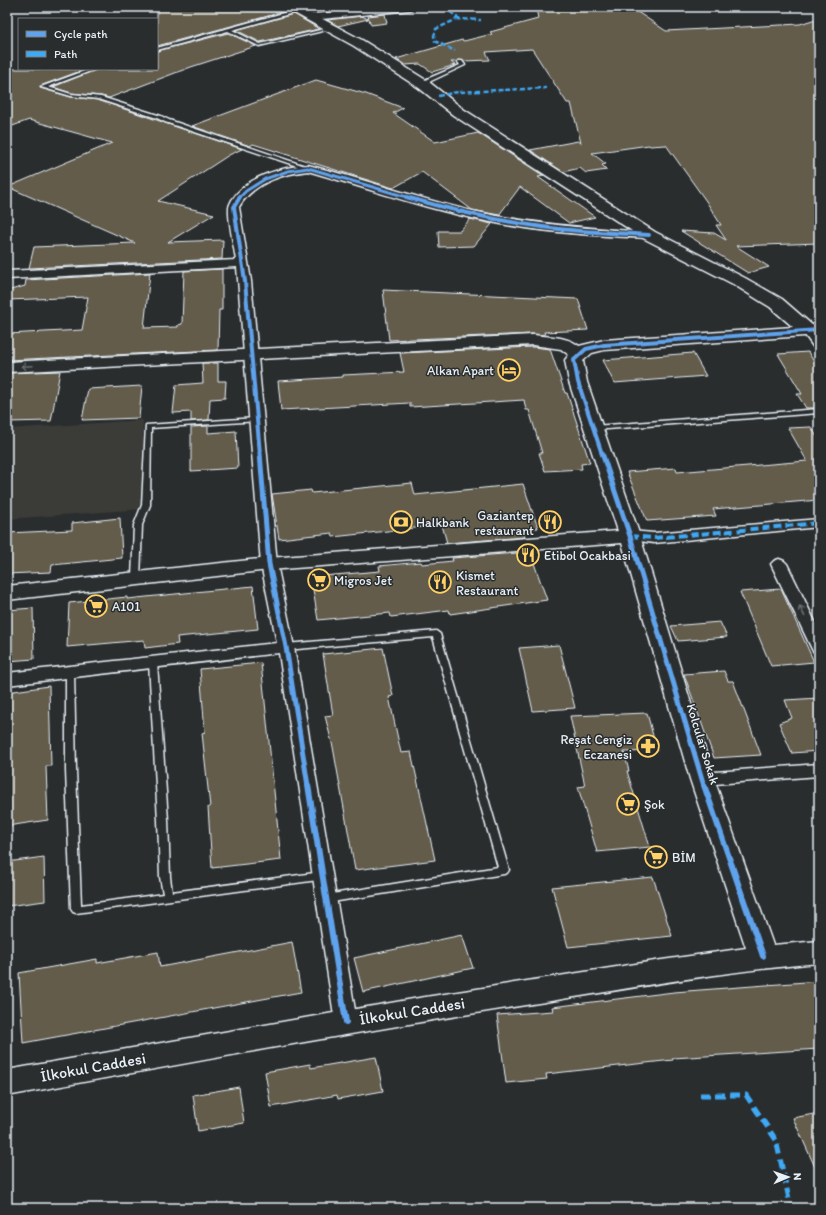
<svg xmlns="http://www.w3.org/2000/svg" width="826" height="1215" font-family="Itim,sans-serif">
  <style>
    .built { fill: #3b3b37 }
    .building { fill: #645b4c; stroke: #e8f1f8 }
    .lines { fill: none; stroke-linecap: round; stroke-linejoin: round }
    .lane-casing { stroke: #e8f1f8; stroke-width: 3 }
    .street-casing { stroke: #e8f1f8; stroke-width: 3 }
    .secondary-casing { stroke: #e8f1f8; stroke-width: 3 }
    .lane { fill: #2a2d2e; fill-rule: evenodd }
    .street { fill: #2a2d2e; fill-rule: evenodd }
    .secondary { fill: #2a2d2e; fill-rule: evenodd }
    .quiet-far2 { stroke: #3fa9f5; stroke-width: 2.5; stroke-dasharray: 5 2.5; stroke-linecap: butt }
    .quiet-far1 { stroke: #3fa9f5; stroke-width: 4; stroke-dasharray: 8 4; stroke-linecap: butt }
    .quiet { stroke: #3fa9f5; stroke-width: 5; stroke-dasharray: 10 5; stroke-linecap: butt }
    .cycleway-far3-casing { stroke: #2a2d2e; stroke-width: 4.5 }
    .cycleway-far2-casing { stroke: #2a2d2e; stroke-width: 6 }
    .cycleway-far1-casing { stroke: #2a2d2e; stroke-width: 8 }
    .cycleway-casing { stroke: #2a2d2e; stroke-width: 9 }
    .cycleway-far3 { stroke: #60a3ed; stroke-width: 3 }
    .cycleway-far2 { stroke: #60a3ed; stroke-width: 4 }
    .cycleway-far1 { stroke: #60a3ed; stroke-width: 5 }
    .cycleway { stroke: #60a3ed; stroke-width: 6 }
    .oneway { stroke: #6c7275 }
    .labels { text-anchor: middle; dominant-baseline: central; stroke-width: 3; stroke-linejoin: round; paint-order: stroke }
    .poi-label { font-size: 13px; fill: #e8f1f8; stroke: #2a2d2e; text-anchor: start }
    .street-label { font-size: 13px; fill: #e8f1f8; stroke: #2a2d2e }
    .near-street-label { font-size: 16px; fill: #e8f1f8; stroke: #2a2d2e }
  </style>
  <rect width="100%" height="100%" fill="#2a2d2e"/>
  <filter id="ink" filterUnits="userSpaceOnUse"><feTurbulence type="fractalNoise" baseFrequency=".025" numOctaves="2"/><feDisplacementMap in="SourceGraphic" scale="8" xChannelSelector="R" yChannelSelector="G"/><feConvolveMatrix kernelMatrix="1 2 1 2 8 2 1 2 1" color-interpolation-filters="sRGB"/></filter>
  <g filter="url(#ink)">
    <path class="built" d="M143 420 144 509 7 519V429Z"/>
    <g class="building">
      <path d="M157 7H284L287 11 157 46Z"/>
      <path d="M303 7H343L347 9 313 12Z"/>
      <path d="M536 7H630L666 31 800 24 819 18V243L736 246 769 267 748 273 681 231 714 233 726 240 716 225H721L706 201 666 145 650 146 649 145 592 153 606 164 602 165 607 170 586 173 580 168 563 172 530 150 578 141 581 143 571 103H567L532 49 486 52 490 60 464 61 458 60 456 62H451L455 65 432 72 420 64 405 65 396 59 462 40 464 41 492 34 490 32 538 19Z"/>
      <path d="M294 14 319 29 260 42 236 30Z"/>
      <path d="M385 14 387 23 371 25 368 16Z"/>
      <path d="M362 16 368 19 338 26 327 20Z"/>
      <path d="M228 33 256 46 191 67 109 98 101 96 71 93 53 87 97 69H157V51Z"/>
      <path d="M7 69H86L40 86V88L71 97 98 100 242 149 229 155 158 201 214 214 168 242 223 240 222 259 29 268 34 247 135 243 8 187 112 143 29 120 7 128Z"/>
      <path d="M316 80 366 94 403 108 393 113 435 142 478 133 544 176 538 177 595 217 569 223 520 187 499 215 472 210 422 172 393 188 253 144 250 146 192 126Z"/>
      <path d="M470 219 492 224 474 246 439 247 438 231H460Z"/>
      <path d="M222 269V310H219L218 350 7 360V334L82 330 88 297 7 300V291L25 286 26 280 150 273 144 328 178 327V325L182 324 184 271Z"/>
      <path d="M383 290 578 299 588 330 544 332 545 335 533 334 389 340Z"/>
      <path d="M533 347 550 349 565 393H567L590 463 581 464 582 469 545 471 539 453H542L529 410H526L524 400 410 407V403L281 410 278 381 343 377V375L404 372 400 353Z"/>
      <path d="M808 352 819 370V408H806L797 394H802L778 354Z"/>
      <path d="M693 353 706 376 614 383 603 360Z"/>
      <path d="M202 363H218V381H226L225 398 210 399 209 420 191 421V412L173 413 176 385 203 383Z"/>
      <path d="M60 371 51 421 7 422V373Z"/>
      <path d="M142 386 139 418 82 420 88 389Z"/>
      <path d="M208 426V433L236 431 238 468 191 471V427Z"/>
      <path d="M811 427 819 440V500L713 509 716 516 647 521 627 472 676 468 677 472 807 461 788 428Z"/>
      <path d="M412 483 415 495 523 484 538 528 523 529 525 537 447 543 442 525 333 537 332 533 279 539 272 494 311 490 312 493Z"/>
      <path d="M120 518 122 558 52 565 51 572 7 574V533L72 530V523Z"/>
      <path d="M530 552 547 600 450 614 449 610 391 617 390 613 318 620 311 577 380 571 379 566 421 562 422 564 453 561 452 558Z"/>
      <path d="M253 586 258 629 177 637 178 644 145 648 144 640 67 647 69 603 127 597V599Z"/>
      <path d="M781 589 814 662 771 666 740 592Z"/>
      <path d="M33 608 34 659 7 661V610Z"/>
      <path d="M720 622 727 637 678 641 671 626Z"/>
      <path d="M559 645 575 708 533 711 519 648Z"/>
      <path d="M383 648 393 696 389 697 401 753 411 752 435 860 355 870 333 747 325 716 333 715 323 654Z"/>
      <path d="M261 663 281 860 212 868 208 807H210L202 733 205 732 200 669Z"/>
      <path d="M724 671 728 681H733L761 755 714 758 684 674Z"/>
      <path d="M49 686 51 766H46L48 820 7 826V692Z"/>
      <path d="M819 698V751L792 753 779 723 792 718 785 700Z"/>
      <path d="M647 713 657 751 624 752 629 771H627L650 847 597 852 578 787 585 786 570 716Z"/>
      <path d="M44 857 45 901 7 906V862Z"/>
      <path d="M653 877 672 936 568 947 552 887Z"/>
      <path d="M462 935 473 968 363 992 354 958Z"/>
      <path d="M292 942 301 992 23 1043 19 973 97 959V963L158 952 160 967Z"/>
      <path d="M819 981V1049L673 1058V1060L546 1074 547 1079 506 1083 497 1015 553 1011 552 1007 674 992Z"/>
      <path d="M376 1057 383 1091 338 1099 337 1095 271 1107 265 1072 310 1064 311 1068Z"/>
      <path d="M239 1087 244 1123 198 1131 193 1095Z"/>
      <path d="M819 1113V1176L793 1118Z"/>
    </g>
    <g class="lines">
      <g class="lane-casing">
        <g id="lane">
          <path d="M298 9H300V11L232 30 260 44 333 27 335 28 259 46 228 31 157 50V48Z"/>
          <path d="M458 61H462L465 65 431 81 426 86 422 85 427 79 460 65 458 62Z"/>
          <path d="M90 69H96L48 87 71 94 101 97 161 116 169 120 311 168 306 169 165 122 157 118 98 99 71 96 41 87Z"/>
          <path d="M819 409V413L594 430 591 428 594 426Z"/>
          <path d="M257 418 260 420 259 421 151 428 150 505 142 525 140 579 136 581H133L132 579 134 525 142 505 146 425Z"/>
          <path d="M436 631 440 634 509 870 507 873 504 874 326 903 323 902 321 899 323 896 326 895 498 867 433 637 286 650 282 647 286 644Z"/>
          <path d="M153 660 157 663 168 820 170 877 172 892 322 872 325 873 327 876 325 879 76 913 73 912 71 909 66 770V672L70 669 74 672 76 770 81 905 163 894 160 877 158 820 149 663Z"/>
        </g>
      </g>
      <g class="street-casing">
        <g id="street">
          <path d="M389 7H414L410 10 312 20 308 17 312 14Z"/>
          <path d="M308 165C363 179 416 198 472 211 530 224 589 229 649 232L653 233 655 235 653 237 649 238C599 236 550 233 501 224 435 212 372 190 308 171 282 174 253 183 239 207L251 281 277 564 294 647 357 1022 353 1028 346 1031 339 1028 335 1022 279 653 7 685V673L277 643 261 564 237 267 7 279V271L236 260C234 246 228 221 229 208 229 205 231 202 232 200 247 176 282 167 308 165Z"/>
          <path d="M808 327C819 330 819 340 819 350L815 349 802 331 804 328Z"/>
          <path d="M819 519V527L654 543 625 539 622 536 625 533 630 531 654 533Z"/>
          <path d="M779 559 784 561 787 564 819 630V652L813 651 811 647 771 564 774 561Z"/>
          <path d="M819 764V776L702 785 696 784 693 779 696 774 702 773Z"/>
        </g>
      </g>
      <g class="secondary-casing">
        <path id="secondary" d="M285 7H300L362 40 429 82 463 109 655 232 745 278 782 299 812 325H819V335L604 350 592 353 583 361 587 382 640 536 714 779 773 945 819 941V963C727 971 636 987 545 1002 365 1030 186 1063 7 1096V1070L419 998 655 961 746 948 690 779 622 543 269 570 7 600V586L269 558 618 531 569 382 565 360 569 355 561 349 533 345 7 372V362L533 335C549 337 567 336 579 346L604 340 793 327 770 307 733 284 643 238 453 115 419 88 354 46 287 9Z"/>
      </g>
      <use href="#lane" class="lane"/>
      <use href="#street" class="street"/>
      <use href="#secondary" class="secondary"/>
      <g class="quiet-far2">
        <path d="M444 7 457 17 455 20 436 29 434 36 435 41 455 51"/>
        <path d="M456 19 481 20"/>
        <path d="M438 96 458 92 546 88"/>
      </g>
      <path class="quiet-far1" d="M630 536 654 538 819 523"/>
      <path class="quiet" d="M700 1095H746L776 1140 791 1208"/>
      <g class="cycleway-far3-casing">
        <path id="cycleway-far3" d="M239 198 246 191 265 179 288 171 308 168 410 198"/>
      </g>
      <g class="cycleway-far2-casing">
        <g id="cycleway-far2">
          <path d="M240 197 234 207 245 281 260 454"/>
          <path d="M406 197C451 210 497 221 543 227 578 232 614 233 649 235"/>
          <path d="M602 454 578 382 574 360 586 349 604 345 819 330"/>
        </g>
      </g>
      <g class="cycleway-far1-casing">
        <g id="cycleway-far1">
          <path d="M260 453 269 564 286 647 308 786"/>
          <path d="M602 453 630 536 704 786"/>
        </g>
      </g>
      <g class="cycleway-casing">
        <g id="cycleway">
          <path d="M308 785 346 1022"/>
          <path d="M704 785 763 956"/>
        </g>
      </g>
      <use href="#cycleway-far3" class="cycleway-far3"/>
      <use href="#cycleway-far2" class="cycleway-far2"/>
      <use href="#cycleway-far1" class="cycleway-far1"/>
      <use href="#cycleway" class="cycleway"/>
    </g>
    <defs><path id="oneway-shaft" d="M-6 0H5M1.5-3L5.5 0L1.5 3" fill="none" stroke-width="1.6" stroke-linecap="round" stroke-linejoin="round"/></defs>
    <g class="oneway">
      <use href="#oneway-shaft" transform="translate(27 366) rotate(177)"/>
      <use href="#oneway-shaft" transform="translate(802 611) rotate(-116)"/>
    </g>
  </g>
  <defs>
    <g id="hotel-ring" transform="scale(1.15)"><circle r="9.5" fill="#2a2d2e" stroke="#ffd166" stroke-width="1.5"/><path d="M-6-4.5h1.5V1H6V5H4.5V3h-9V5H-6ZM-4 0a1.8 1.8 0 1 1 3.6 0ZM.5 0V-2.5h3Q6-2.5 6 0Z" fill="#ffd166"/></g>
    <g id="bank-ring" transform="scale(1.15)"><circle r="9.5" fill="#2a2d2e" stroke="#ffd166" stroke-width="1.5"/><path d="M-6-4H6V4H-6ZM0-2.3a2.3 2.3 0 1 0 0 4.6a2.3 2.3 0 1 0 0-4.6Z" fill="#ffd166"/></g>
    <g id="restaurant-ring" transform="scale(1.15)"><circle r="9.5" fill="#2a2d2e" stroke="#ffd166" stroke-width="1.5"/><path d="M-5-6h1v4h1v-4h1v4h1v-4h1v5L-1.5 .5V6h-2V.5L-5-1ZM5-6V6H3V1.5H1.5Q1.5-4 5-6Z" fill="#ffd166"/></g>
    <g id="supermarket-ring" transform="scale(1.15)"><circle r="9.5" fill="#2a2d2e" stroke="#ffd166" stroke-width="1.5"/><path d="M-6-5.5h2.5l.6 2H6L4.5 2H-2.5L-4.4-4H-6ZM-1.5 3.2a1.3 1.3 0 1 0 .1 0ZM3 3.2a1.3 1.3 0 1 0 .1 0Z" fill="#ffd166"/></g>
    <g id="pharmacy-ring" transform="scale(1.15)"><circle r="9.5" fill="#2a2d2e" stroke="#ffd166" stroke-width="1.5"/><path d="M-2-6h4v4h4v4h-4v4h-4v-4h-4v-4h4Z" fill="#ffd166"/></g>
  </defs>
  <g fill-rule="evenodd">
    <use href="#hotel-ring" x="509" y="370"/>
    <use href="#bank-ring" x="401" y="522"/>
    <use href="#restaurant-ring" x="550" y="522"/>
    <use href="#restaurant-ring" x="528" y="555"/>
    <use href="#supermarket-ring" x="319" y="580"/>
    <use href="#restaurant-ring" x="440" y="582"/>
    <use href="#supermarket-ring" x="96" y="606"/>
    <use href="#pharmacy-ring" x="648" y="746"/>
    <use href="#supermarket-ring" x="628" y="804"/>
    <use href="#supermarket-ring" x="656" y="857"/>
  </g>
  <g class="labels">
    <g class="poi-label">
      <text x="494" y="370" text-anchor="end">Alkan Apart</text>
      <text x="534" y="515" text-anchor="end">Gaziantep<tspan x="534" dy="15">restaurant</tspan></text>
      <text x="416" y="522">Halkbank</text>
      <text x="544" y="555">Etibol Ocakbasi</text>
      <text x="456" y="575">Kismet<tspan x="456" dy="15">Restaurant</tspan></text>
      <text x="334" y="580">Migros Jet</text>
      <text x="112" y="606">A101</text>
      <text x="632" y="739" text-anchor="end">Reşat Cengiz<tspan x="632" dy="15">Eczanesi</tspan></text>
      <text x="644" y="804">Şok</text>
      <text x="672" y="857">BİM</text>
    </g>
    <g class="street-label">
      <text transform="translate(703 744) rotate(73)">Kolcular Sokak</text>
    </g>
    <g class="near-street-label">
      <text transform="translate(412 1011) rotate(-9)">İlkokul Caddesi</text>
      <text transform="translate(93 1067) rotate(-10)">İlkokul Caddesi</text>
    </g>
  </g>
  <rect width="826" height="1215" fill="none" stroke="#2a2d2e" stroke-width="24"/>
  <rect x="12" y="12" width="802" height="1191" fill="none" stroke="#e8f1f8" stroke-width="1.5" filter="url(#ink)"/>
  <rect x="18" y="18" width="140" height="52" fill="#2a2d2e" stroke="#767b7f"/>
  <rect x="26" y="31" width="20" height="6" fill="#60a3ed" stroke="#767b7f"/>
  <text x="54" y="38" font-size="12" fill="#e8f1f8">Cycle path</text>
  <rect x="26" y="51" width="20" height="6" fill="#3fa9f5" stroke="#767b7f"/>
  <text x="54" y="58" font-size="12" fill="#e8f1f8">Path</text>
  <g transform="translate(788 1177) rotate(88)" stroke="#2a2d2e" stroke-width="3" paint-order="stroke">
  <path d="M0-3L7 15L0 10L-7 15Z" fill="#e8f1f8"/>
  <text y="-6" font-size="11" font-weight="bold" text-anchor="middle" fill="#e8f1f8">N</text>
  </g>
</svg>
